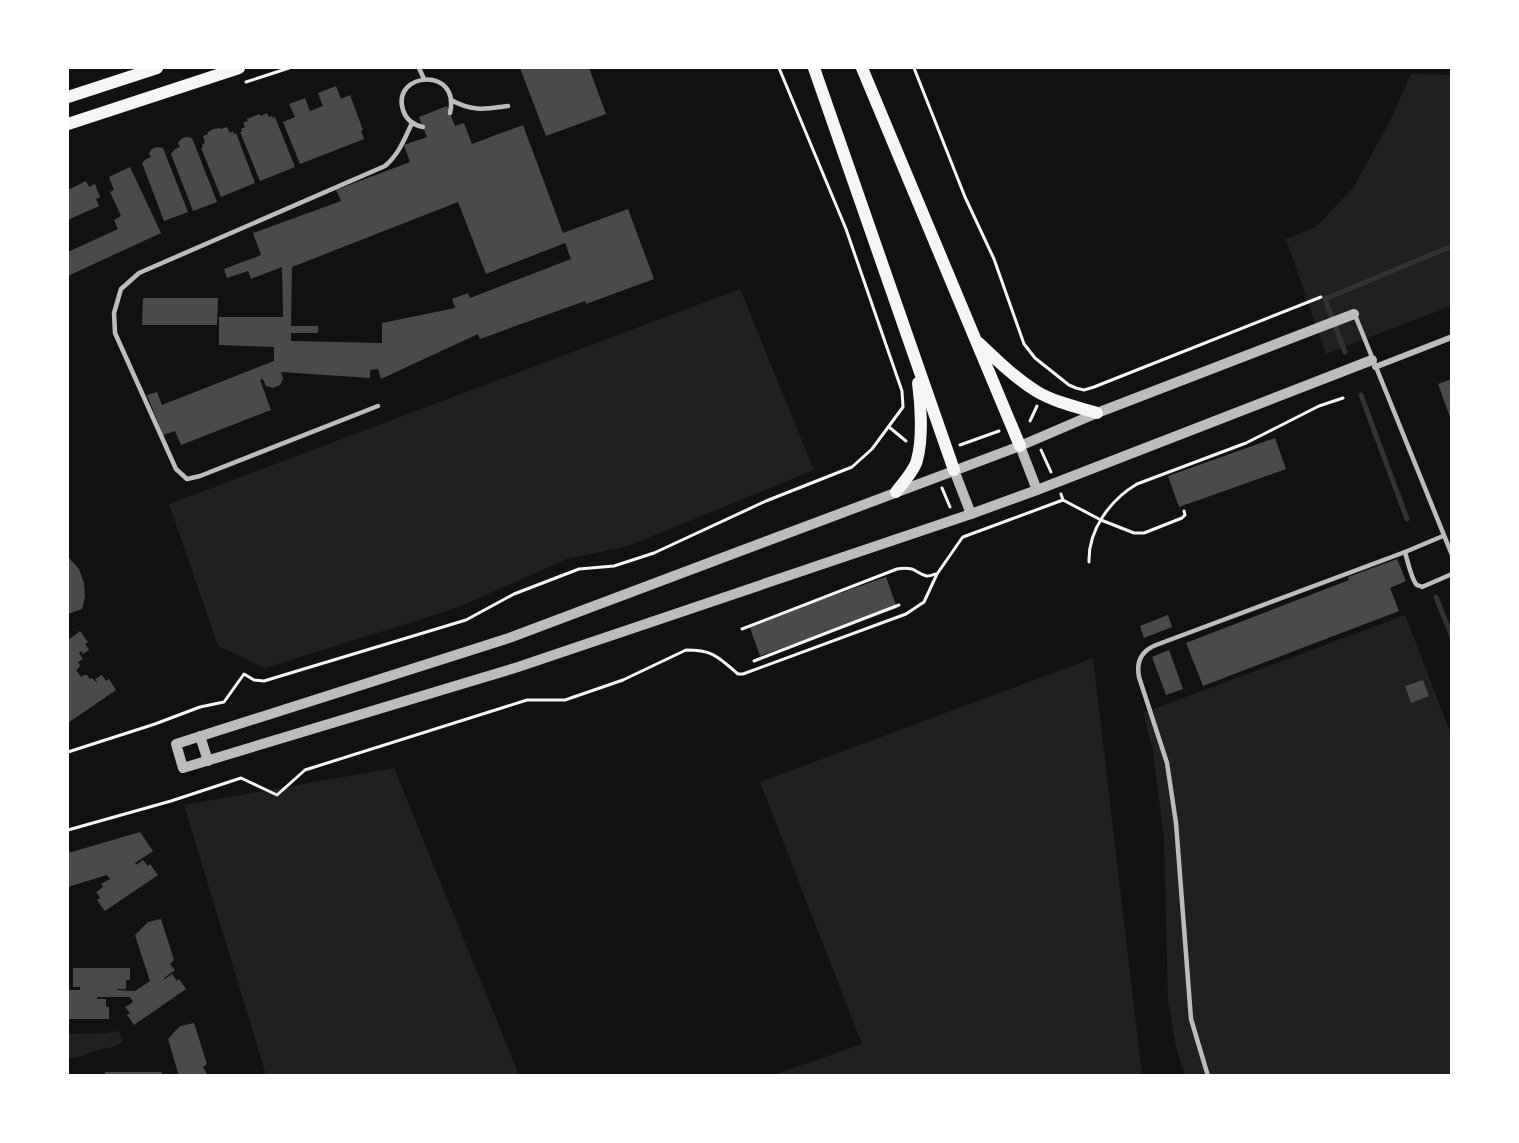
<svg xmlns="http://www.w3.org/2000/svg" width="1519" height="1143" font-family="'Fira Sans Condensed',sans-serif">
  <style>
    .green { fill: #202020 }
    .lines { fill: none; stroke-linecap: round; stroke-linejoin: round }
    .stream { stroke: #333; stroke-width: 5 }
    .building { fill: #4a4a4a; fill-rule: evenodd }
    .path { stroke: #f5f5f5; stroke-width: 3 }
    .service { stroke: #bcbcbc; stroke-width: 4.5 }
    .minor { stroke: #bcbcbc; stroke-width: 6 }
    .tertiary { stroke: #bcbcbc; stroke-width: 10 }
    .secondary { stroke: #f5f5f5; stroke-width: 12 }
  </style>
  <rect width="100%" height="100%" fill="#111"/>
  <g class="green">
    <path d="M1411 74 1451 75V306L1326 354 1286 239 1316 227 1353 188 1390 121Z"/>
    <path d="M740 289 814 470 628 546 567 559 468 603 444 612 265 668 218 646 169 504Z"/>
    <path d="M1405 615 1451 734V1075H1185L1176 1047 1168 1001 1164 839 1153 752 1143 713Z"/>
    <path d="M1093 658 1142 1075H773L862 1044 760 782Z"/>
    <path d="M394 768 519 1075H266L184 805Z"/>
    <path d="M116 1031C121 1033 122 1036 122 1042 111 1050 109 1047 98 1050 87 1053 79 1059 68 1058V1034L108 1033Z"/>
  </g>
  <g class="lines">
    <g class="stream">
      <path d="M1345 352 1325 299 1452 246"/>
      <path d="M1361 395 1407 519"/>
      <path d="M1436 597 1452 637"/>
    </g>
  </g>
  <g class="building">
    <path d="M520 68H589L606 114 546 136Z"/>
    <path d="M336 86 341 99 350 95 363 130 361 131 364 139 300 164 283 122 295 117 289 104 305 98 310 111 323 106 318 93Z"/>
    <path d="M447 106 455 126 464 123 472 144 523 125 563 233 628 209 654 279 586 304 585 301 480 339 478 334 381 379 378 369 370 370V378L281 372 283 379 280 385 273 388 266 386 263 379 260 380 271 410 181 445 175 431 163 435 147 395 157 392 162 405 274 361V347L219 345V317H283L282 267 251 279 248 271 227 278 224 269 261 255 253 233 341 201 336 190 410 162 404 145 427 137 419 117ZM458 202 486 274 565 243 571 259 470 298 468 293 452 299 455 308 382 323V343L291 341V333H318V326H291L292 267Z"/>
    <path d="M267 113 269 117 272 116 273 118 275 117 295 167 260 181 240 132H242L241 129 245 127 243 123 248 121 247 119 254 116 260 114 261 116Z"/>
    <path d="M227 127 230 133 233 131 234 134 236 133 255 183 221 197 201 148 203 147 202 144 205 143 203 136 208 134 207 133 213 129 220 128 221 129Z"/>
    <path d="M186 137 192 138 217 202 193 211 171 154 175 149 180 147 178 143 181 139Z"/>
    <path d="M157 147 163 148 188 212 164 221 142 163 146 159 151 157 149 153 152 149Z"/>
    <path d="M130 167 161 233 68 276V252L118 229 114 220 121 216 110 192 114 190 109 177Z"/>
    <path d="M86 181 89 187 95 184 100 197 96 199 99 206 68 220V190Z"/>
    <path d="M143 298H218L217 325H142Z"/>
    <path d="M1452 379V420H1451L1438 384Z"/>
    <path d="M1275 438 1286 469 1179 507 1168 476Z"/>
    <path d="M68 557 79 569 84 583 85 597 82 609 68 614Z"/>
    <path d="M1397 559 1406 581 1390 588 1399 611 1203 686 1186 643 1349 580 1348 577Z"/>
    <path d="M886 577 897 608 760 656 749 625Z"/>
    <path d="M1168 615 1172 627 1144 638 1140 626Z"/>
    <path d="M80 631 88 642 85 644 89 650 83 654 81 651 79 653 83 659 78 662 80 665 79 668 76 670 81 677 84 675H87L90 679 92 678 96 682 97 681 95 679 102 675 106 681 109 679 116 690 68 723V640Z"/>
    <path d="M1169 650 1183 689 1166 695 1152 657Z"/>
    <path d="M1423 680 1429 696 1411 703 1405 686Z"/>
    <path d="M140 832 153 851 135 863 136 865 143 860 148 866 150 864 158 875 105 911 97 900 100 898 96 892 103 887 101 884 110 879 107 875 68 887V853Z"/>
    <path d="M161 919 174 960 170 964 175 970 164 978 165 979 172 974 177 981 179 979 186 989 134 1025 127 1015 130 1013 125 1007 133 1002 130 997H97V999H106V1007H109V1019H68V990H80V987H73V968H130V980H126V989H117V990L135 991 150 981 135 935 148 922Z"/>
    <path d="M194 1023 207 1064 203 1067 207 1074 205 1076H179L168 1039 180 1026Z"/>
    <rect x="105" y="1072" width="57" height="4"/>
  </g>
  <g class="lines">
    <g class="path">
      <path d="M914 68 965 197 994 259 1024 344 1035 358 1069 385 1076 388 1084 390 1094 387 1321 297"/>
      <path d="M246 82 289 68"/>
      <path d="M1030 421 1037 406"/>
      <path d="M889 427 906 441"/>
      <path d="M960 445 999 431"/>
      <path d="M1041 450 1051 472"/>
      <path d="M942 488 950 507"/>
      <path d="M1063 500 1101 520 1134 533H1144L1182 518 1185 515 1184 511"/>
      <path d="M963 537 1063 500 1061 494"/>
      <path d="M1089 562C1088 530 1110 500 1137 484L1246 443 1319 406 1343 398"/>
      <path d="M742 629 897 569C902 568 907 568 912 569 921 573 925 579 935 574"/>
      <path d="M754 661 899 605"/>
      <path d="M68 752 155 724 200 707 224 702 244 674 254 680 264 681 466 620 514 594 579 569 614 566 654 553 766 501 852 467 872 449 903 407 902 391 846 229 779 68"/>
      <path d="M68 830 171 801 241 778 277 795 305 770 527 700H565L623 680 686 650C714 650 718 657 738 674H743L906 614 924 602 937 574 962 538"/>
    </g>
    <g class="service">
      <path d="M419 68 424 79"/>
      <path d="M451 100C473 112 485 109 508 106"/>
      <path d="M423 127C414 125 406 120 403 110 391 72 461 66 450 113"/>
      <path d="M1355 315 1452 555"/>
      <path d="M378 406 200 476 187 479 176 469 115 333 114 313 121 289 139 273 385 166C399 154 404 140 412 123"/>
      <path d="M1405 552C1407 559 1412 581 1417 585 1419 586 1421 586 1422 587L1452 574"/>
      <path d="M1208 1076 1191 1019 1176 823 1167 763 1139 677C1136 662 1141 651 1156 645L1405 552 1443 536"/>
    </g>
    <path class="minor" d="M1375 367 1452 337"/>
    <g class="tertiary">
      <path d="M1354 314 1097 413 1020 446 509 638 176 744 183 768 518 667 971 514 1037 490 1372 360"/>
      <path d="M1020 446 1037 490"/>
      <path d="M954 470 971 514"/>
      <path d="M200 736 208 761"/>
    </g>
    <g class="secondary">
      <path d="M814 68 954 470"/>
      <path d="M862 68 1020 446"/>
      <path d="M68 97 157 68"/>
      <path d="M68 124 239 68"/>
      <path d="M979 343C997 360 1015 378 1036 391 1054 402 1077 407 1097 413"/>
      <path d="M896 492C902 484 915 470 917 460 923 439 921 405 918 383"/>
    </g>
  </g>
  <rect width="1519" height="1143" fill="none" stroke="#ffffff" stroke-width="138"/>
</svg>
